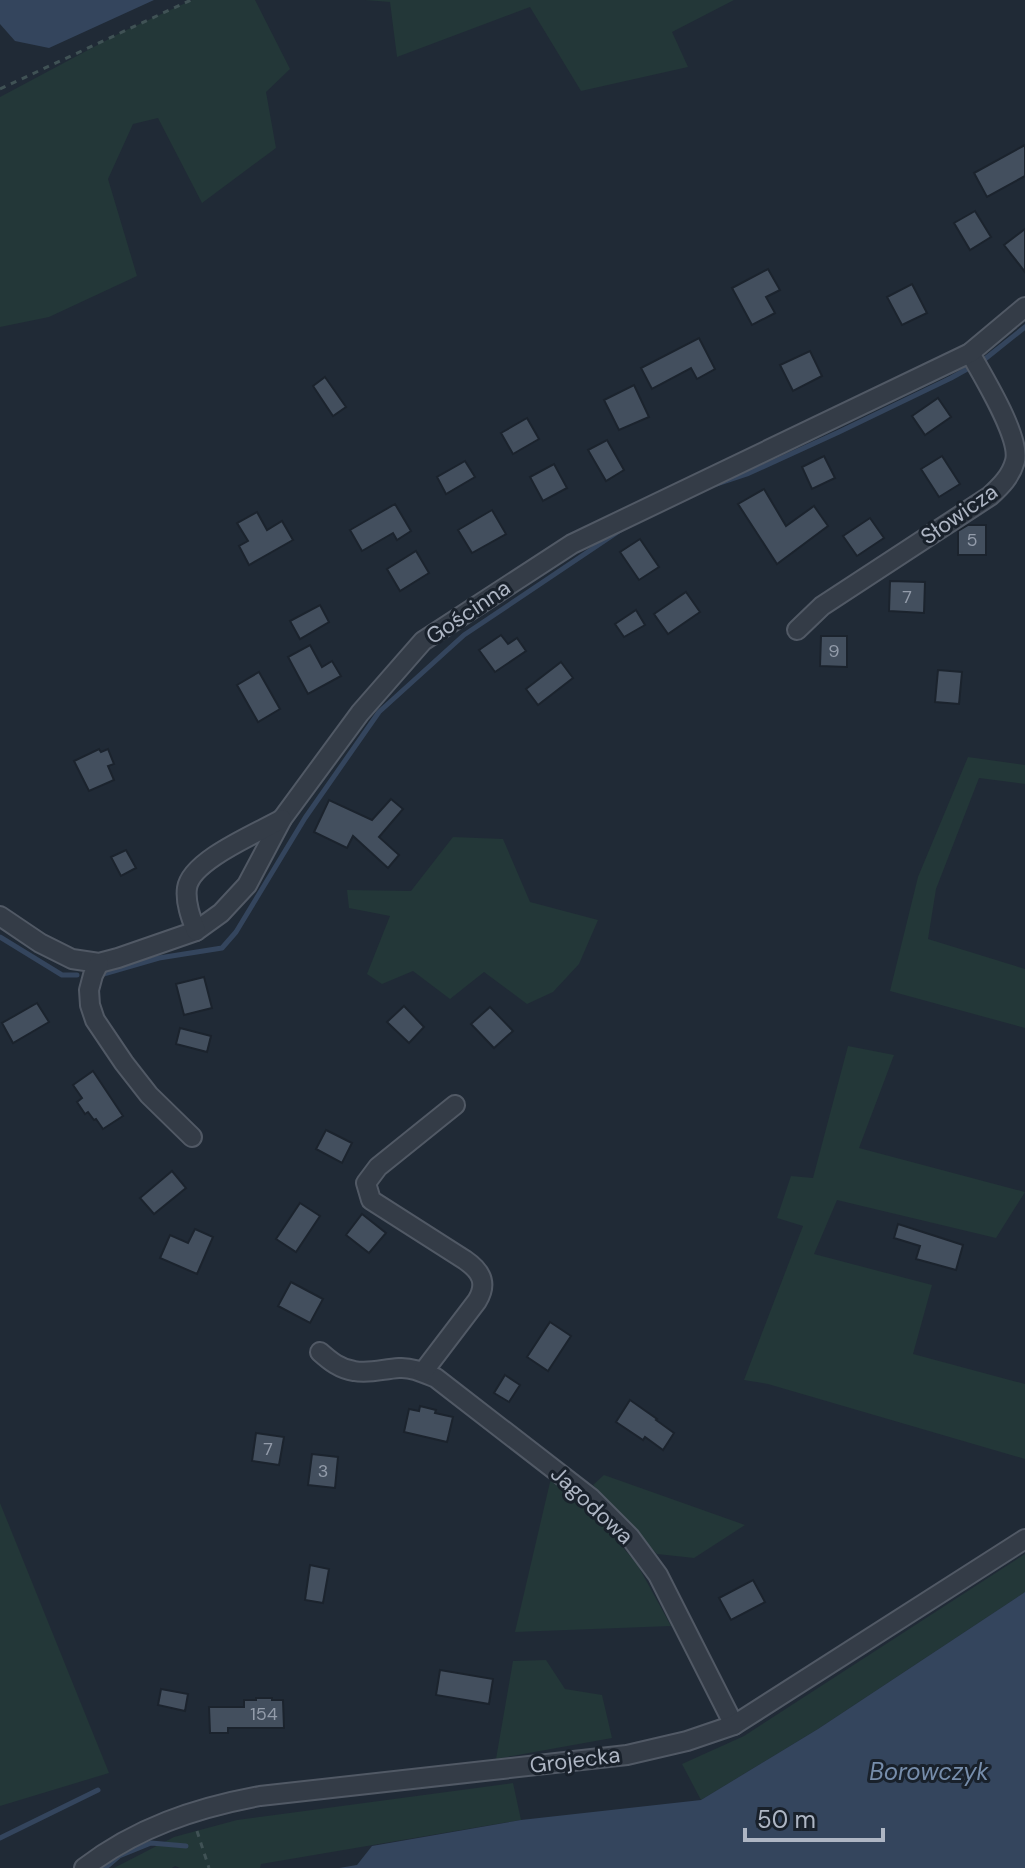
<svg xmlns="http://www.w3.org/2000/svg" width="1025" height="1868" font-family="'DM Sans',sans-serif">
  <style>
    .green { fill: #233738 }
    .water { fill: #34455d }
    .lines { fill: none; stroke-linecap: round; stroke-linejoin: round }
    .stream { stroke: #34455d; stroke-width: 5 }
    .building { fill: #434f5e; stroke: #1b232d; stroke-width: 2 }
    .minor-casing { stroke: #515965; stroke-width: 22 }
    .path { stroke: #405255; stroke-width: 3; stroke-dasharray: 6 6; stroke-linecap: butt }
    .minor { stroke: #343c47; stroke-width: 18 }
    .labels { text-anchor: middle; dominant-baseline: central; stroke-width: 6; stroke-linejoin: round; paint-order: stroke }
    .number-label { font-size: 18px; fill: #939caa }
    .street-label { font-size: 22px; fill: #aeb6c4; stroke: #19212b }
    .water-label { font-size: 24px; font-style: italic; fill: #768dab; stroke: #19212b }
  </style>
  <rect width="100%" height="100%" fill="#202a36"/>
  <g class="green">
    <path d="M192 0H255L290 69 266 92 276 148 202 203 158 118 133 124 108 179 137 276 49 317 0 327V97L120 33Z"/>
    <path d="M365 0H734L672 32 688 67 581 91 530 7 397 57 390 2Z"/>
    <path d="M968 757 1025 765V784L979 778 936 889 928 939 1025 969V1028L890 991 918 877Z"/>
    <path d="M453 837 503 839 530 902 598 920 579 964 553 992 527 1004 484 972 450 999 413 971 382 984 367 974 390 916 349 908 347 890 411 891Z"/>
    <path d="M848 1046 894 1055 859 1148 1025 1192 996 1238 837 1200 814 1254 932 1285 913 1354 1025 1384V1459L768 1384 744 1380 803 1226 777 1218 791 1176 813 1178Z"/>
    <path d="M604 1475 745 1525 694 1558 657 1554 593 1485Z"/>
    <path d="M551 1478 588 1507 637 1564 671 1626 515 1632Z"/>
    <path d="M0 1503 109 1773 0 1806Z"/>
    <path d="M1025 1554V1592L818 1729 701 1800 682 1764 744 1736Z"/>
    <path d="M546 1660 565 1689 602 1695 612 1738 496 1759 513 1661Z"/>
    <path d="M513 1783 521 1820 261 1864 260 1868H180L175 1866 172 1868H114L174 1837 237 1820Z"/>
  </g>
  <g class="water">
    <path d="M0 0H154L49 48 15 41 0 24Z"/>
    <path d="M1025 1592V1868H339L357 1865 372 1846 521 1820 701 1800 818 1729Z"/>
  </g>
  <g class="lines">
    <g class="stream">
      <path d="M717 484 747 474 839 432 951 378 985 359 1025 327"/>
      <path d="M0 937 62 975H77"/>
      <path d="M100 975 159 958 222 948 236 932 305 818 379 712 464 635 622 529"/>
      <path d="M0 1838 98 1790"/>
      <path d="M105 1868 119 1856 151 1843 186 1846"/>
    </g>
  </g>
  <g class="building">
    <path d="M1025 145V176L987 197 974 173Z"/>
    <path d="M975 211 991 237 970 250 954 223Z"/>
    <path d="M1025 229V272L1004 245Z"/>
    <path d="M768 269 780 290 766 297 775 313 752 325 732 288Z"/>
    <path d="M912 284 927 313 902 325 887 297Z"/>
    <path d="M699 338 715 369 697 379 691 368 652 389 641 368Z"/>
    <path d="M810 351 822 376 793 391 780 365Z"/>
    <path d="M325 377 346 407 333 416 313 386Z"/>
    <path d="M634 385 649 417 619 430 604 400Z"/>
    <path d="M938 398 951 417 925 435 912 416Z"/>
    <path d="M527 418 539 439 513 454 501 433Z"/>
    <path d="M607 440 624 470 606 481 588 450Z"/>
    <path d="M824 456 835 478 812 489 802 467Z"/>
    <path d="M942 456 960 484 939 497 921 469Z"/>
    <path d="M465 461 475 477 446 494 437 477Z"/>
    <path d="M554 464 567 488 543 501 530 477Z"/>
    <path d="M764 489 786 526 814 506 828 526 777 564 738 504Z"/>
    <path d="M395 504 411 531 397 540 393 533 362 551 350 530Z"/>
    <path d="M492 510 506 534 472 553 458 530Z"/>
    <path d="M257 512 267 530 282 521 293 540 249 565 239 546 248 541 237 523Z"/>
    <path d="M870 518 884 538 857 556 843 536Z"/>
    <path d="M968 525H986V555H958V531Z"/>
    <path d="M640 539 659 567 639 580 620 552Z"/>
    <path d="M416 551 429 573 400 591 387 569Z"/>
    <path d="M890 581 925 582 924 613 889 611Z"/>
    <path d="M686 592 700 612 668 634 654 614Z"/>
    <path d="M320 605 329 622 300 639 290 621Z"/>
    <path d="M636 610 645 625 624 637 615 624Z"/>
    <path d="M501 635 508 644 517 638 526 651 495 672 479 650Z"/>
    <path d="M821 636H847V667L820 666Z"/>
    <path d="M310 645 322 667 332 661 341 676 308 694 288 657Z"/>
    <path d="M561 662 573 678 538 705 526 689Z"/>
    <path d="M938 670 962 672 959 704 935 702Z"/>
    <path d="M259 672 280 709 258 722 237 685Z"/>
    <path d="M99 749 101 752 108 749 114 764 108 766 114 780 89 791 74 761Z"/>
    <path d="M391 799 403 809 379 837 399 855 388 868 353 836 347 848 314 832 329 800 372 820Z"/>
    <path d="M126 850 136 868 121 876 111 857Z"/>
    <path d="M204 977 212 1008 184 1015 176 984Z"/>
    <path d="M37 1003 49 1022 13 1043 2 1023Z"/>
    <path d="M404 1006 424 1027 409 1043 387 1022Z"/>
    <path d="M490 1007 513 1031 494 1048 471 1024Z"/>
    <path d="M180 1028 211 1036 207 1052 176 1044Z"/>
    <path d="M93 1071 123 1116 103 1129 96 1119 94 1120 88 1112 85 1114 77 1102 82 1098 73 1085Z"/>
    <path d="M326 1130 352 1143 342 1163 316 1149Z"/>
    <path d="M172 1171 186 1188 154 1214 140 1198Z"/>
    <path d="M300 1203 320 1216 296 1252 276 1239Z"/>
    <path d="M362 1214 386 1233 369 1253 346 1235Z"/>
    <path d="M898 1224 963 1245 956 1270 916 1259 920 1246 894 1238Z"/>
    <path d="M195 1229 213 1237 197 1274 160 1258 170 1235 188 1243Z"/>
    <path d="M291 1282 323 1299 310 1323 278 1306Z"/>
    <path d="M550 1322 571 1336 548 1371 527 1357Z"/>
    <path d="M505 1375 520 1385 509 1402 494 1393Z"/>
    <path d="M630 1400 657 1419 656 1420 674 1433 663 1450 645 1437 643 1440 616 1422Z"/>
    <path d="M420 1406 436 1410 435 1413 453 1417 447 1442 404 1432 409 1409 419 1411Z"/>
    <path d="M256 1433 284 1437 279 1465 252 1461Z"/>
    <path d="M312 1454 338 1457 335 1488 308 1485Z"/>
    <path d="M310 1565 329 1569 323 1603 305 1600Z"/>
    <path d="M753 1580 765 1602 731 1620 719 1598Z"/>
    <path d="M440 1670 493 1679 489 1704 436 1695Z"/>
    <path d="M161 1689 188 1694 185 1711 158 1705Z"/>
    <path d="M256 1698H272V1700H283L284 1728H228V1733H210L209 1707H244V1700H256Z"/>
  </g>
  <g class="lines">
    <g class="minor-casing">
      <g id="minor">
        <path d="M797 630 822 606 990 496C1001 486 1011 476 1015 461 1021 437 982 375 970 353"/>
        <path d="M0 916 40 943 72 959 99 963 118 958 196 931 221 913 247 885 282 819 360 713 423 641 572 544 970 353 1025 307"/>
        <path d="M196 931C191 918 185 902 187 888 191 860 258 833 282 819"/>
        <path d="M99 963 93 975 89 990 90 1005 95 1020 124 1063 149 1095 192 1137"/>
        <path d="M320 1352C330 1361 340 1369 354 1371 370 1374 383 1369 399 1368 412 1367 424 1373 436 1378L591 1498 630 1537 658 1575 734 1725"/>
        <path d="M423 1372 477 1301C488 1283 481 1271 465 1260L371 1200 366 1183 378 1167 455 1105"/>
        <path d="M84 1868C136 1828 195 1808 260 1796L627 1755 687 1741 734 1725 1025 1539"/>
      </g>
    </g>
    <g class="path">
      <path d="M0 89 191 0"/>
      <path d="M197 1831 209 1868"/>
    </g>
    <use href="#minor" class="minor"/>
  </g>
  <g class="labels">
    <g class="number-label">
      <text x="972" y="540">5</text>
      <text x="907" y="597">7</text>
      <text x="834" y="651">9</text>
      <text x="268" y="1449">7</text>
      <text x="323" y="1471">3</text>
      <text x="264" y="1714">154</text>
    </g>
    <g class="street-label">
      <text transform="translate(959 514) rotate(-35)">Słowicza</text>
      <text transform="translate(468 612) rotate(-34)">Gościnna</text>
      <text transform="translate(592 1505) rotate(43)">Jagodowa</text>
      <text transform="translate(575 1760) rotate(-7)">Grojecka</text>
    </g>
    <g class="water-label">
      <text x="929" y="1771">Borowczyk</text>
    </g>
  </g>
  <path d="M745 1828v12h138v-12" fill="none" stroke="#aeb6c4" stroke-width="4"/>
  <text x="757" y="1828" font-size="24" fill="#aeb6c4" stroke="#19212b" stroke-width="6" paint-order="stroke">50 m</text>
</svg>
